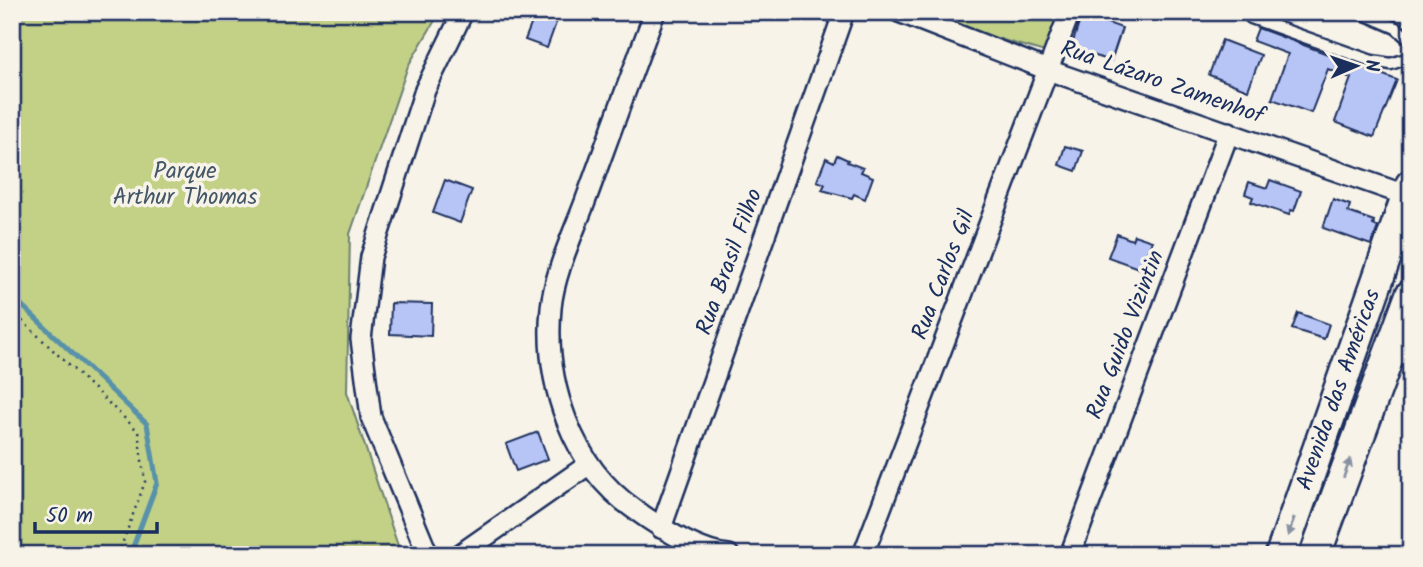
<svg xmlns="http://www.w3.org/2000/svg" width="1423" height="567" font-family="Kalam,sans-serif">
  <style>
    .green { fill: #c2d186; stroke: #6e8072; stroke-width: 2 }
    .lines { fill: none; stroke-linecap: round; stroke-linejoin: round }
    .stream { stroke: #5891aa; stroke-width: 5 }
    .building { fill: #b7c5f6; stroke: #1b2f5e; stroke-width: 2 }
    .service-casing { stroke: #1b2f5e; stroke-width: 15 }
    .minor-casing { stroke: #1b2f5e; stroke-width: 24 }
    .primary-casing { stroke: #1b2f5e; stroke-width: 35 }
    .path { stroke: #1b2f5e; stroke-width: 2.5; stroke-dasharray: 2 5; stroke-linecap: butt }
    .service { stroke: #f7f3e8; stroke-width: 10 }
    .minor { stroke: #f7f3e8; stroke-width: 19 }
    .primary { stroke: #f7f3e8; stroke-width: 30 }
    .oneway { fill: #8991a3 }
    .labels { text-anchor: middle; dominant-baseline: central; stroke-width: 7; stroke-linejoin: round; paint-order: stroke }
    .street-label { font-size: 23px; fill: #1b2f5e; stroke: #f7f3e8 }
    .park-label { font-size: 23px; fill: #455868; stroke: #f7f3e8 }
  </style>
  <rect width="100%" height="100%" fill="#f7f3e8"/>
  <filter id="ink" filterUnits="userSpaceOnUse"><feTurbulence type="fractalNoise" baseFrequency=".0143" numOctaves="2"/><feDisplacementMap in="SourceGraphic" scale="14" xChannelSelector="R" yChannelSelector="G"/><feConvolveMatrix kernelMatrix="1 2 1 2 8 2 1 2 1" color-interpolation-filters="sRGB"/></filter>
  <g filter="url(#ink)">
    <g class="green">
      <path d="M12 12H440L408 66 350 234 347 392 401 555H12Z"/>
      <path d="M940 12H1058L1045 52 936 21Z"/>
    </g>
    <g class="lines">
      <path class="stream" d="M12 296 147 424 157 483 130 555"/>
    </g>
    <g class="building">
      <path d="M536 12H560L547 48 525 40Z"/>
      <path d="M1082 14 1122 28 1111 61 1071 48Z"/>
      <path d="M1258 28 1397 80 1374 137 1335 122 1351 78 1328 69 1311 113 1272 99 1288 54 1253 41Z"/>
      <path d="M1222 40 1261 55 1248 90 1209 75Z"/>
      <path d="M1065 146 1083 151 1076 171 1059 165Z"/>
      <path d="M837 155 848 160 847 162 863 168 861 172 873 177 865 199 854 194 852 198 822 190 825 184 817 181 826 158 834 162Z"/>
      <path d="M445 180 472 190 460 223 433 213Z"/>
      <path d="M1270 180 1301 191 1294 211 1291 210 1289 215 1251 202 1253 197 1245 194 1249 182 1267 188Z"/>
      <path d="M1333 199 1350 205 1348 212 1374 221 1373 225 1378 227 1371 245 1323 228Z"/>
      <path d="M1117 234 1132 240 1134 235 1152 241 1141 269 1108 257Z"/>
      <path d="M391 303 432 304 431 336 390 334Z"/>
      <path d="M1298 313 1329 324 1324 339 1292 329Z"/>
      <path d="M538 432 548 459 516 471 506 444Z"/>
    </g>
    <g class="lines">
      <g class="service-casing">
        <g id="service">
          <path d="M1246 12 1251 18 1372 61 1391 64 1411 57"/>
          <path d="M1359 12 1396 28 1411 41"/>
        </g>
      </g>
      <g class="minor-casing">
        <g id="minor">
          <path d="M655 12C631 75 608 139 585 202 573 234 554 274 551 308 544 383 572 466 634 509 659 527 699 553 729 555"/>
          <path d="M899 12 1048 70 1411 197"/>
          <path d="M661 528 844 12"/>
          <path d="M428 555 371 417 361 339 371 257 425 90 463 12"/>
          <path d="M459 555 588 465"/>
          <path d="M863 555 1070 12"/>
          <path d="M1070 555 1229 132"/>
        </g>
      </g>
      <g class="primary-casing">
        <g id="primary">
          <path id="s1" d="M1281 555 1411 185"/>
          <path d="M1315 555 1411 295"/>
        </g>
      </g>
      <g class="path">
        <path d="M12 311 138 431 145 482 118 555"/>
        <path d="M12 519V521"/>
      </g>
      <use href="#service" class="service"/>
      <use href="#minor" class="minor"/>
      <use href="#primary" class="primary"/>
    </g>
    <defs><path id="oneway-solid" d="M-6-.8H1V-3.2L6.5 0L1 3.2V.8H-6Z" transform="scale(1.75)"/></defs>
    <g class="oneway">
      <use href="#oneway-solid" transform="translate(1347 468) rotate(-70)"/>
      <use href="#oneway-solid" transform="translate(1291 527) rotate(109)"/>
    </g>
  </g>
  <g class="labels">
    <g class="street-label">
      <text transform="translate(1162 83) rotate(19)">Rua Lázaro Zamenhof</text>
      <text transform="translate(730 262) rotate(-70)">Rua Brasil Filho</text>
      <text transform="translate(944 275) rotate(-69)">Rua Carlos Gil</text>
      <text transform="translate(1126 335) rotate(-69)">Rua Guido Vizintin</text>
      <text stroke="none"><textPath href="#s1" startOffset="175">Avenida das Américas</textPath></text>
    </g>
    <g class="park-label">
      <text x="185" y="172">Parque<tspan x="185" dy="26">Arthur Thomas</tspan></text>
    </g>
  </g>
  <rect width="1423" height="567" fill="none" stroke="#f7f3e8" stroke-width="42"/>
  <rect x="21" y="21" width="1381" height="525" fill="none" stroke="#1b2f5e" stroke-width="2.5" filter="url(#ink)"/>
  <g transform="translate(1356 66) rotate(88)" stroke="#f7f3e8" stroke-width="5" paint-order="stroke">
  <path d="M0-5L12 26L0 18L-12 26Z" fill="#1b2f5e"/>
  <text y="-10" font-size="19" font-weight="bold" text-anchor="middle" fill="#1b2f5e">N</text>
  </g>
  <path d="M35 522v10h122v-10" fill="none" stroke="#1b2f5e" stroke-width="3.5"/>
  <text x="46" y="522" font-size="21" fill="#1b2f5e" stroke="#f7f3e8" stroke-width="5" paint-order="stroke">50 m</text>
</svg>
